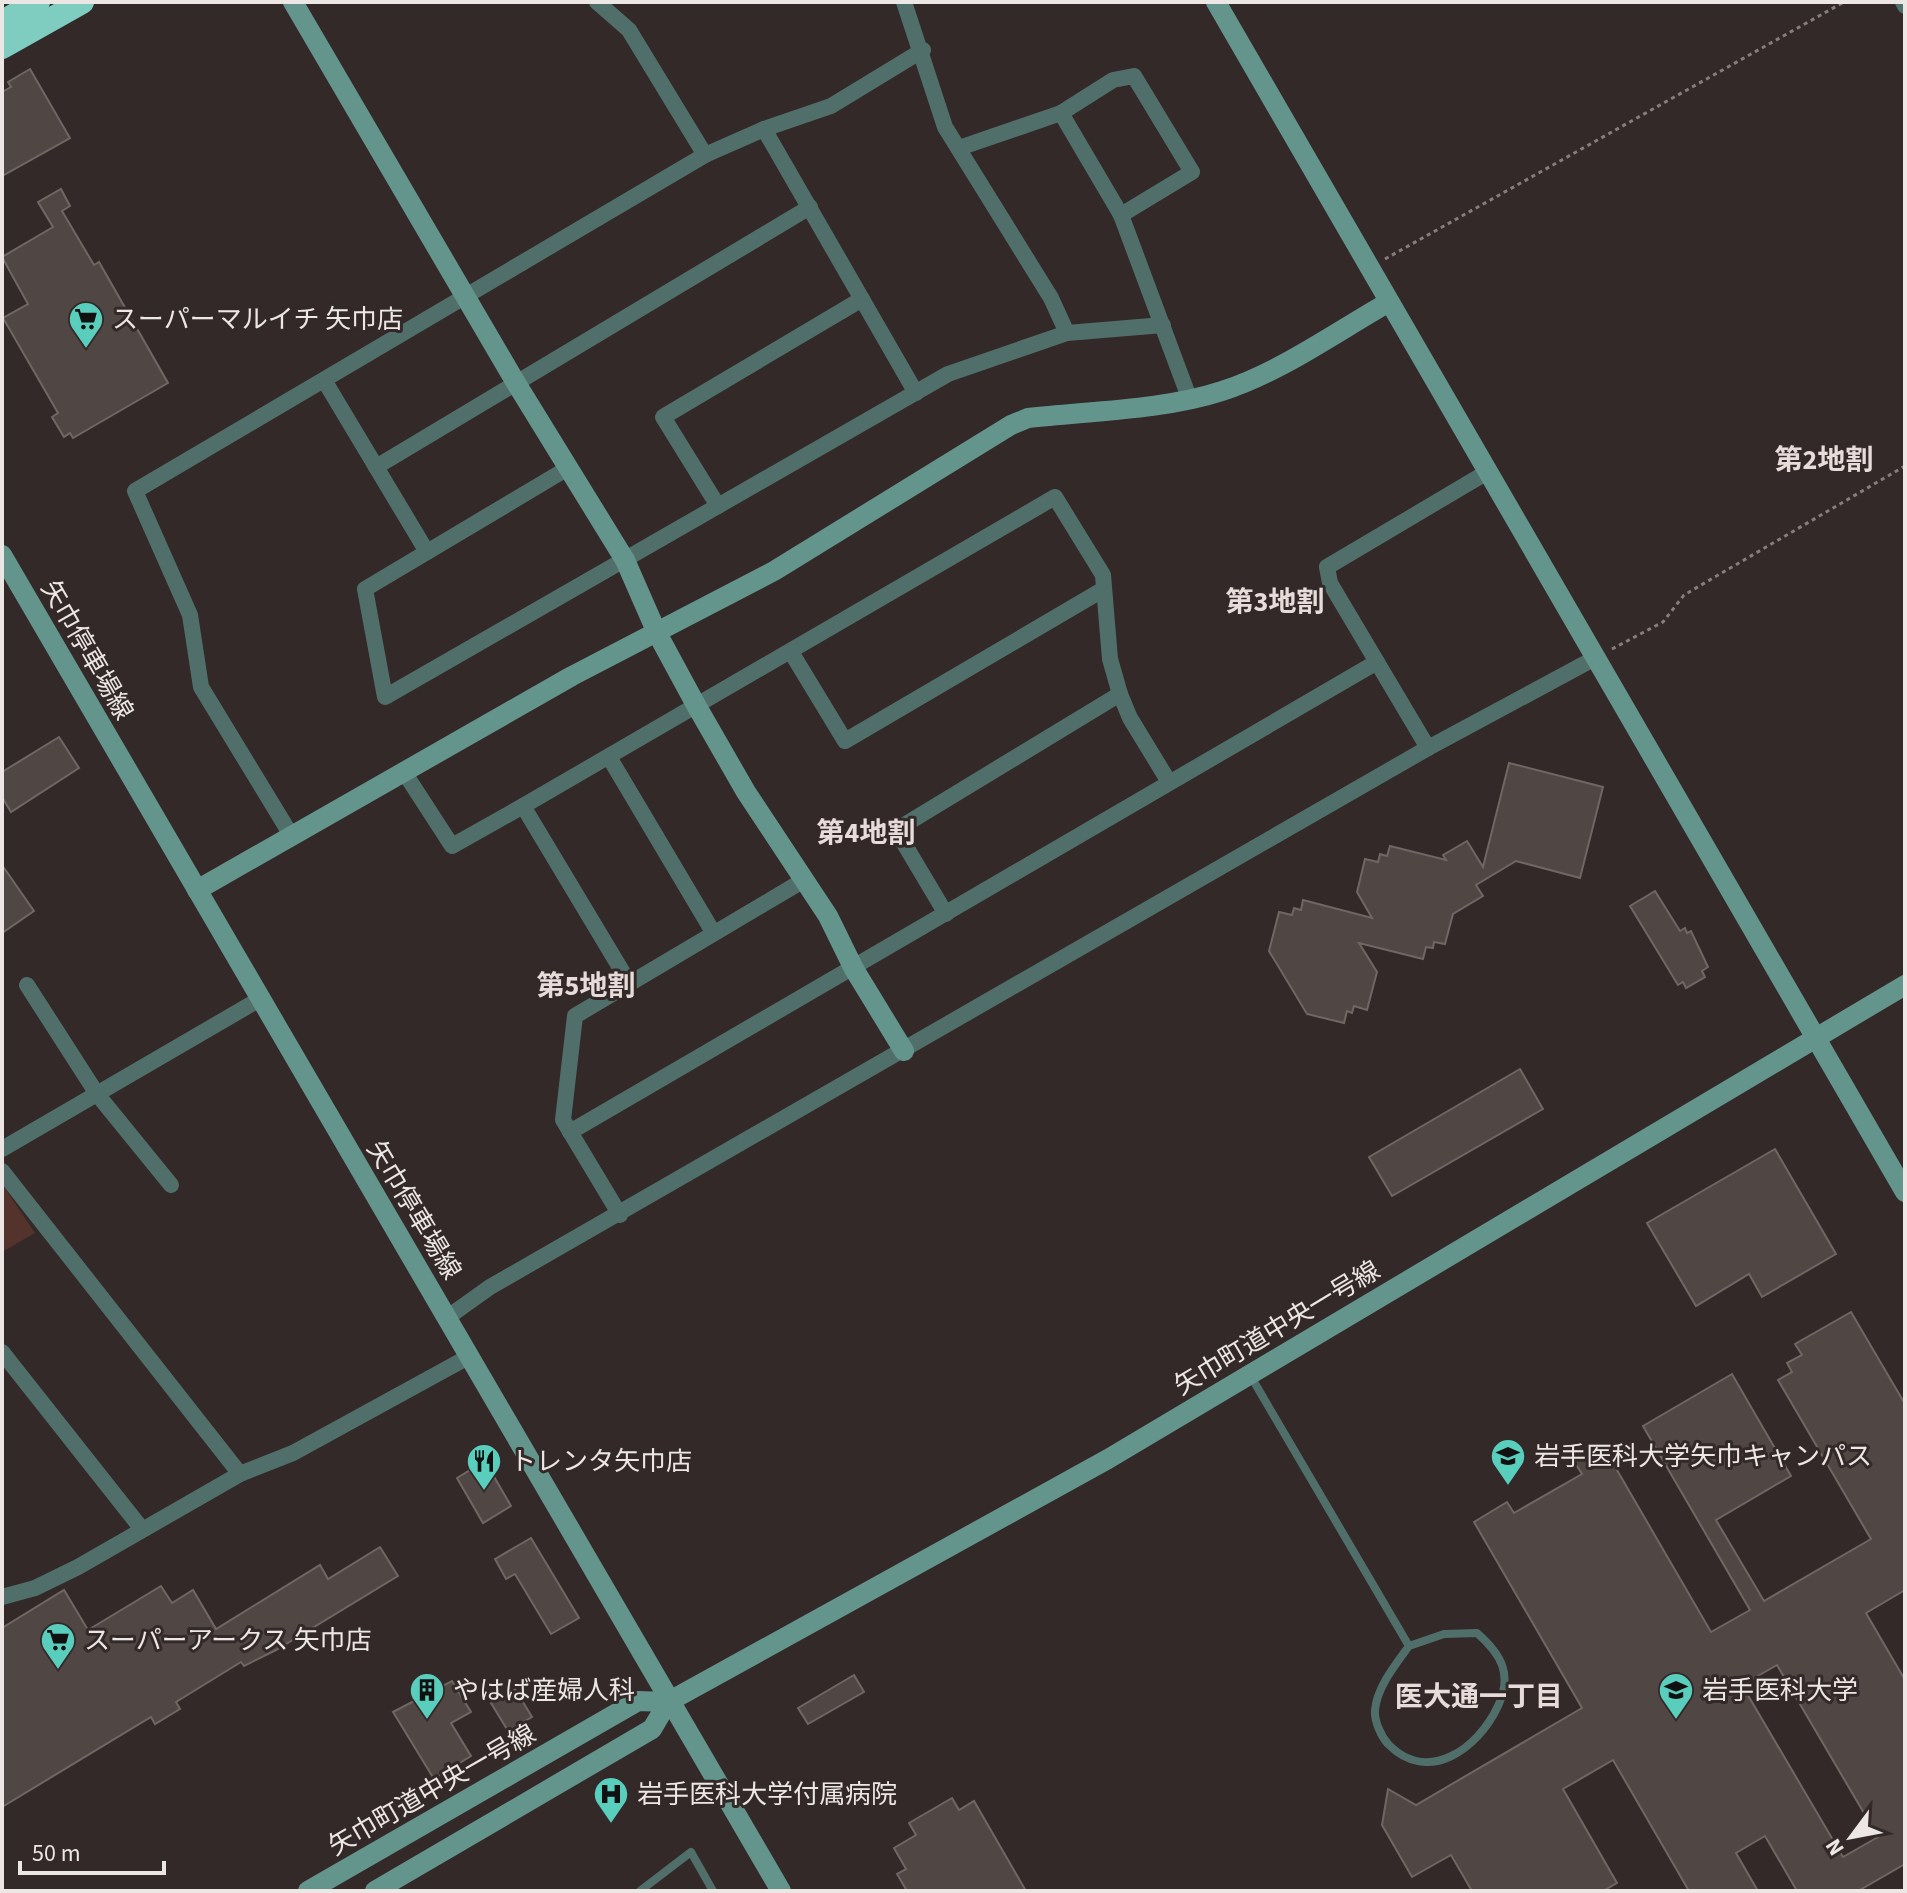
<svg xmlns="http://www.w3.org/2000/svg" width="1907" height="1893" font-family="'Source Sans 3','Noto Sans JP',sans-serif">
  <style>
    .green { fill: #55332d }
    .building { fill: #504745; stroke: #706664; stroke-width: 2; fill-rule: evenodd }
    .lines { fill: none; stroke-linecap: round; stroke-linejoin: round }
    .path { stroke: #857e7d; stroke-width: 3; stroke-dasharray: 4 4; stroke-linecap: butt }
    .lane { stroke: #516f6a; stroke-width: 8 }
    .street { stroke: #516f6a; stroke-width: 16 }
    .secondary { stroke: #64958d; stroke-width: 20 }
    .highway { stroke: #7ecdc0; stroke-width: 24 }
    .labels { text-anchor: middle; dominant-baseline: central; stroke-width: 6; stroke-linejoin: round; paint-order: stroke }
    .poi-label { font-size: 26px; fill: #ece6e5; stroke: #322928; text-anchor: start }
    .street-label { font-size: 26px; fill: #ece6e5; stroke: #322928 }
    .neighbourhood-label { font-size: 28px; font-weight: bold; fill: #e7dcda; stroke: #322928 }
  </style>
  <rect width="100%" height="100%" fill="#322928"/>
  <path class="green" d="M2 1184 35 1233 2 1252Z"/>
  <g class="building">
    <path d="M30 69 70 138 2 176V92L11 87 8 82Z"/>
    <path d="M61 189 70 206 62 211 94 265 99 262 168 383 73 438 70 433 64 437 52 417 58 413 3 318 28 304 2 257 53 227 38 202Z"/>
    <path d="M59 737 79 768 11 812 2 797V772Z"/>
    <path d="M1509 763 1603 787 1580 878 1516 861 1476 885 1483 896 1453 914 1445 944 1434 942 1433 948 1426 947 1423 959 1359 943 1377 972 1367 1010 1354 1006 1352 1013 1347 1011 1344 1023 1307 1014 1269 951 1279 912 1292 915 1294 908 1301 910 1303 900 1372 918 1357 892 1365 859 1378 862 1380 854 1387 856 1390 846 1446 860 1443 855 1467 841 1483 867Z"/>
    <path d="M2 865 34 911 2 933Z"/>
    <path d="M1655 891 1680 931 1685 928 1687 933 1691 931 1708 967 1702 971 1705 977 1686 988 1683 982 1678 985 1630 906Z"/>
    <path d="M1520 1069 1543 1109 1392 1196 1369 1157Z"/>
    <path d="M1775 1149 1836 1254 1762 1297 1749 1274 1696 1306 1647 1223Z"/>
    <path d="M1851 1312 1905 1404V1590L1866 1613 1905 1680V1864L1858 1891H1797L1765 1836 1736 1853 1758 1891H1689L1613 1760 1563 1789 1617 1883 1603 1891H1472L1451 1855 1412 1877 1382 1825 1388 1789 1416 1805 1582 1708 1474 1522 1507 1502 1514 1513 1582 1474 1575 1463 1603 1446 1711 1632 1750 1610 1643 1426 1732 1374 1791 1476 1716 1520 1764 1601 1871 1539 1778 1380 1792 1372 1787 1363 1802 1355 1795 1344ZM1777 1665 1878 1837 1843 1857 1742 1685Z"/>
    <path d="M485 1461 511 1506 483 1523 457 1478Z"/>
    <path d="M531 1538 579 1618 551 1634 515 1574 506 1579 495 1559Z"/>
    <path d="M380 1547 398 1576 276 1650 244 1666 241 1662 176 1702 180 1709 155 1724 151 1717 2 1807V1628L64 1590 88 1630 161 1586 172 1603 193 1590 216 1629 320 1565 328 1579Z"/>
    <path d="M854 1675 864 1692 808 1724 798 1708Z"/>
    <path d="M452 1681 471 1712 451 1723 471 1756 434 1779 393 1712Z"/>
    <path d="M515 1689 532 1717 508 1731 491 1703Z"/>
    <path d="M952 1798 959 1810 974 1801 1026 1891H907L897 1874 906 1869 894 1848 916 1835 909 1823Z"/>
  </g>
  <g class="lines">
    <g class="path">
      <path d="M1385 259 1844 2"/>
      <path d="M1612 649 1663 622 1684 595 1905 466"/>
    </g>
    <g class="lane">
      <path d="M1250 1375 1409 1646 1444 1634 1477 1633C1501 1654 1513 1674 1498 1706 1478 1749 1428 1785 1388 1744 1381 1736 1374 1721 1375 1710 1377 1687 1396 1664 1409 1646"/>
      <path d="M640 1891 691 1852 713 1891"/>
    </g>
    <g class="street">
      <path d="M904 2 945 127 1051 298 1067 333"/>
      <path d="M1903 2 1905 6"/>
      <path d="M1061 113 1121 215 1190 400"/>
      <path d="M959 148 1061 113 1113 80 1134 76 1192 172 1121 215"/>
      <path d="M705 155 764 129"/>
      <path d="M324 380 427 552"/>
      <path d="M916 393 764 129 831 106 923 50"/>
      <path d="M376 467 810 207"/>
      <path d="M568 468 365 589 385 697 948 374 1067 333 1163 325"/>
      <path d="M718 506 663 417 862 299"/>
      <path d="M791 652 845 741 1104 589"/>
      <path d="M1428 748 1330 583 1327 567 1489 471"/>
      <path d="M609 757 713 932"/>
      <path d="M404 772 452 846 523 806"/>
      <path d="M291 835 201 687 190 615 135 491 705 155 629 30 597 2"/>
      <path d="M946 914 896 830 1120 694"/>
      <path d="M628 981 523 806 1055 497 1103 575 1110 659 1120 694 1130 718 1169 782"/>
      <path d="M27 985 97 1094 171 1185"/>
      <path d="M570 1132 1377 662"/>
      <path d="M2 1149 260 999"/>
      <path d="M2 1171 240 1474"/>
      <path d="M620 1215 563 1120 575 1016 804 880"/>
      <path d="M448 1317 490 1287 1428 748 1597 657"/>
      <path d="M2 1352 141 1528"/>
      <path d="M2 1597 35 1588 78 1567 240 1474 293 1453 470 1356"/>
    </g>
    <g class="secondary">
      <path d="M293 2 516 383 625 560 657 633 696 705 746 792 828 916 854 969 904 1051"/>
      <path d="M1216 2 1905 1192"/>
      <path d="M2 555 781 1891"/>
      <path d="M197 890 572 676 774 571 1011 425 1028 418C1090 411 1164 410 1222 391 1281 372 1336 332 1389 302"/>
      <path d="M308 1891 638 1701 668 1702"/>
      <path d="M375 1891 652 1729 668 1702 1108 1459 1905 985"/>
    </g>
    <g class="highway">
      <path d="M2 22 38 2"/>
      <path d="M2 47 82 2"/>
    </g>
  </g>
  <defs>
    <g id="supermarket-pin" transform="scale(1.8)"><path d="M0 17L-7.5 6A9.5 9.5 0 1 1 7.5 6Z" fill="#5acebd" stroke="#322928"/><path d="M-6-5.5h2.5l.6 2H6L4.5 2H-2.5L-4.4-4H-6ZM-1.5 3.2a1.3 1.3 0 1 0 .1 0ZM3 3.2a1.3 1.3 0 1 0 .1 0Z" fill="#111"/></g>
    <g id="university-pin" transform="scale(1.8)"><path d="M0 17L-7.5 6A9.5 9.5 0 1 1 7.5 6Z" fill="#5acebd" stroke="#322928"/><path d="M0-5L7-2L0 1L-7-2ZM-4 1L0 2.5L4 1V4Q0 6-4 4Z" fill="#111"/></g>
    <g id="restaurant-pin" transform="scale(1.8)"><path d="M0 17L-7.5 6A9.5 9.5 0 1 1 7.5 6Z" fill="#5acebd" stroke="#322928"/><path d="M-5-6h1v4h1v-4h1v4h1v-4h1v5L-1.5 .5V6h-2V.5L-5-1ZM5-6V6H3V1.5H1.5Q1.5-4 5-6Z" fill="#111"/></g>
    <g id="building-pin" transform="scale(1.8)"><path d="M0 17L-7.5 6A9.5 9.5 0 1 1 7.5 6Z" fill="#5acebd" stroke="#322928"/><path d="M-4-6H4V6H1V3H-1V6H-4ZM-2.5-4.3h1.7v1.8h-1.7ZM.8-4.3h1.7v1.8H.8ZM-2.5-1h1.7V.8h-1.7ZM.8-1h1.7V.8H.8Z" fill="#111"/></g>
    <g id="hospital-pin" transform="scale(1.8)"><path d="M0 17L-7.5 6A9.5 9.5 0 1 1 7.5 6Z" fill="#5acebd" stroke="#322928"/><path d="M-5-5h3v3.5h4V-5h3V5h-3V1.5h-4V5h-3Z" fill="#111"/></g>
  </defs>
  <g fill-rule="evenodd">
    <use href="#supermarket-pin" x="86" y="319"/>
    <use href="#university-pin" x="1508" y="1456"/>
    <use href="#restaurant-pin" x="484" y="1461"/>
    <use href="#supermarket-pin" x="58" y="1640"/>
    <use href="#building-pin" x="427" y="1690"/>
    <use href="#university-pin" x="1676" y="1690"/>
    <use href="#hospital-pin" x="611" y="1794"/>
  </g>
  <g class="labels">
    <g class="poi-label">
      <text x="112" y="319">スーパーマルイチ 矢巾店</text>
      <text x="1534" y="1456">岩手医科大学矢巾キャンパス</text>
      <text x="510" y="1461">トレンタ矢巾店</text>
      <text x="84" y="1640">スーパーアークス 矢巾店</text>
      <text x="453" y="1690">やはば産婦人科</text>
      <text x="1702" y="1690">岩手医科大学</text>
      <text x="637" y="1794">岩手医科大学付属病院</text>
    </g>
    <g class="street-label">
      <text transform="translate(87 650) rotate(60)">矢巾停車場線</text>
      <text transform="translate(414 1210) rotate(59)">矢巾停車場線</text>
      <text transform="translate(1277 1328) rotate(-31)">矢巾町道中央一号線</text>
      <text transform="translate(432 1790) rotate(-30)">矢巾町道中央一号線</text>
    </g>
    <g class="neighbourhood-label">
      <text x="1824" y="460">第2地割</text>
      <text x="1275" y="602">第3地割</text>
      <text x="866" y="833">第4地割</text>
      <text x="586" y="986">第5地割</text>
      <text x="1479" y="1697">医大通一丁目</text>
    </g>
  </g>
  <rect width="1907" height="1893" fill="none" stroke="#ece6e5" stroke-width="8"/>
  <g transform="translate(1851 1837) rotate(238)" stroke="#322928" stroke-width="6" paint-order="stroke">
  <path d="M0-6L14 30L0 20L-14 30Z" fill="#ece6e5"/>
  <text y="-12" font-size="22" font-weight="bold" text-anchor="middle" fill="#ece6e5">N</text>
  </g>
  <path d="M20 1861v12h144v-12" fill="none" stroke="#ece6e5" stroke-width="4"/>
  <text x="32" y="1861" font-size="24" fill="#ece6e5" stroke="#322928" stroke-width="6" paint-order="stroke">50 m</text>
</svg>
